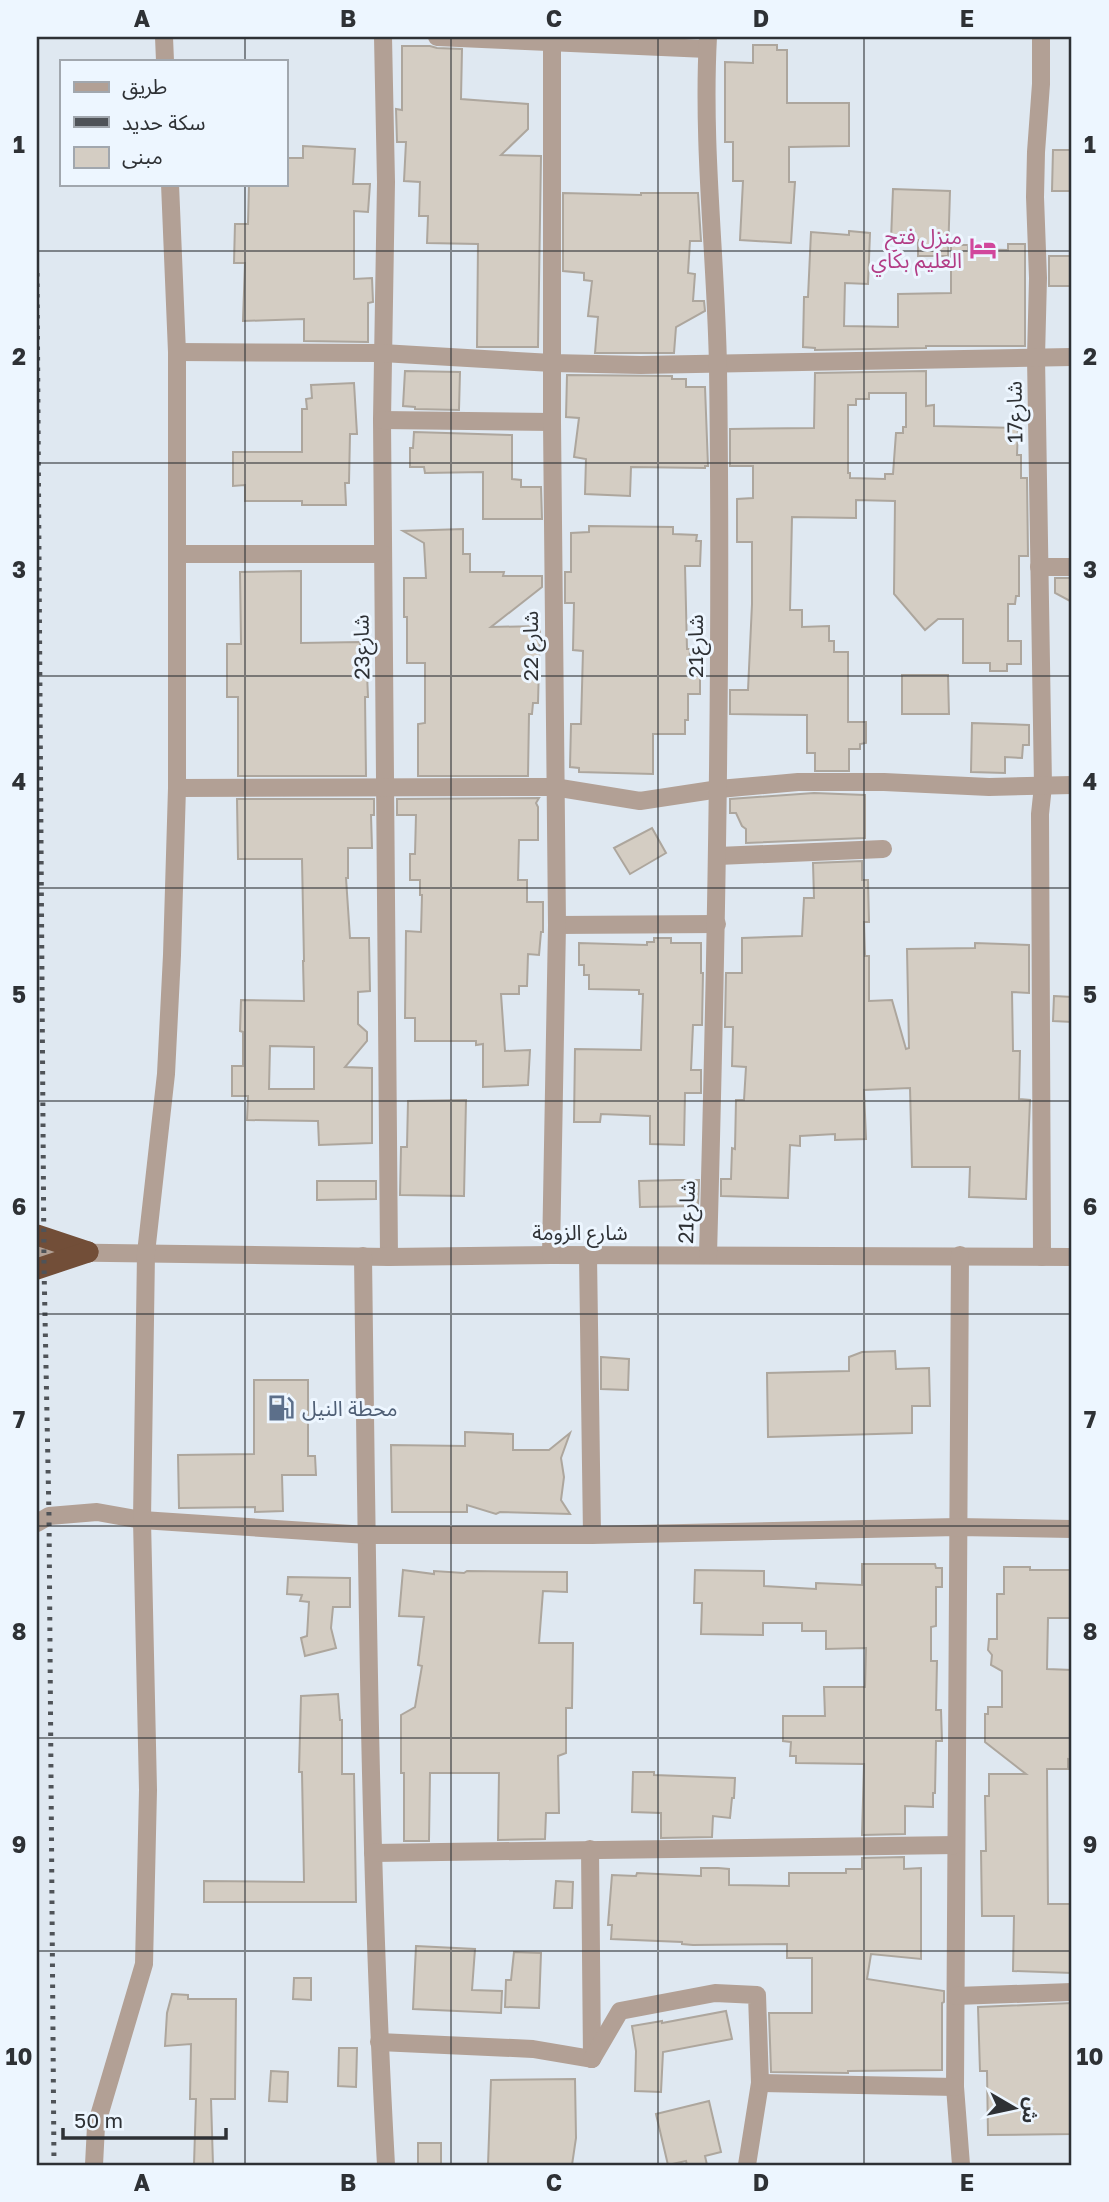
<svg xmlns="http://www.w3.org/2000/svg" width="1109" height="2202" font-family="'Golos Text','Noto Sans Arabic',sans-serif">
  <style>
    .building { fill: #d4cdc3; stroke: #ada69d; stroke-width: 2; fill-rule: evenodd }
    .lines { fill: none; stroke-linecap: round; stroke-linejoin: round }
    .minor { stroke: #b2a095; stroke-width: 18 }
    .highway { stroke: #724e38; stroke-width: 21 }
    .rail { stroke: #4f5358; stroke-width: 5; stroke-dasharray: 3.5 7; stroke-linecap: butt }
    .grid { fill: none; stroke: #2e3135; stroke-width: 2; stroke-opacity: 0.55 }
    .labels { text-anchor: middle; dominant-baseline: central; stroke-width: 6; stroke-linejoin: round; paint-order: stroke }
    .hotel-label { font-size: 21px; fill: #b23c85; stroke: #edf6ff; text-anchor: end }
    .street-label { font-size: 21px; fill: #2e3135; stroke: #edf6ff }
    .service-label { font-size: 21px; fill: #4e5e75; stroke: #edf6ff; text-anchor: start }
    .neatline { fill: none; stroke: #2e3135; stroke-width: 2.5 }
    .grid-label { font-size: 23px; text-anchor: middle; font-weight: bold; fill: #2e3135 }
  </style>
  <rect width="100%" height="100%" fill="#dfe8f1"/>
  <g class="building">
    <path d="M753 45H777V50H787V103H849V146L789 147V182H795L791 243 740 240 743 181H733V142H725V62L753 63Z"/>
    <path d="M402 46H430L437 48 462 49 461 99 528 104V129L501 155 541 156 538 347H477L478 244 427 243 428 216H419L420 182 404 181 406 142H397L396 109 402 110Z"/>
    <path d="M303 146 355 149 353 184H370L368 212 354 211V279L372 278 373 302 368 303V342L304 341V319L243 321 245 263H234L235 224H248L249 184H285V158H303Z"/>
    <path d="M1053 150H1072V191H1052Z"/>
    <path d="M893 189 950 191 948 256H918V240H891Z"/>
    <path d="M563 193 641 195V193H698L701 241H690L688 273 695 274 693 301H704L705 311 676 327 674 353H595L598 317 588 316 592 281 584 280V273L563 271Z"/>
    <path d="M849 231 870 233 868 284 845 283 844 326 898 327V294L951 293V245H968V249L1008 250V244H1025V346H926V348L815 350V348L803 347 804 297H808L811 232 849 235Z"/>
    <rect x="1049" y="256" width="23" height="30"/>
    <path d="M405 371 460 372 459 410 415 409V407L403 406Z"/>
    <path d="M926 371V406L934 405V426L1018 428 1017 455H1021V478H1027L1028 556H1019V596H1016L1015 604H1008V641H1021V664H1007V671H990V663H963V619H938L925 630 894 594 895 501 856 500V518L792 517 790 610H802V627L829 626V641H834V652H848V722H866V743L860 744V749H849V771H815V753H807V715L730 714V690H748L752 604V542H737V499L753 498V466H730V429L814 428 815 373ZM869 393H906V427H903V433H896L893 474H885V479L850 478V473H848V405H856V399H869Z"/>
    <path d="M567 375 672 376V379H686V387H705L708 466H705V468L631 467 630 496 585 494 586 459 574 457 579 418 566 417Z"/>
    <path d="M354 383 357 434H350L349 483H345L346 505H302V501H245V485L233 486V452H302V409H307L306 399 312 398 311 385Z"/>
    <path d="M414 432 512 435V479L521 480V487H541L542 519H483V472L425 473 424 467H410V448H413Z"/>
    <path d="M589 526 673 527V534L697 535 696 541H701L700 566H685L687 649H690L689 676H700V694H688V720H685V734H653V774L579 772V768L570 767 571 724H581L583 651 573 650 574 603H565V572H571V533L589 532Z"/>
    <path d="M463 529V554H470V572H504L503 576H542V587L491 627 540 626 538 703H533L532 714H529L528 776H418V724L425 723V663H407V617H404V578H426L424 543 403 531Z"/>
    <path d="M301 571V643L360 642V674H367L368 697H365L366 776H238V697H227V644H241L240 572Z"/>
    <path d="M1055 578H1072V602L1055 593Z"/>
    <path d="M902 675H948L949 714H902Z"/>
    <path d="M972 723 1029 725V745H1023L1022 758 1005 757V773L971 772Z"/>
    <path d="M814 793 865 795V838L746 843V829L742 826 736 813H730V799Z"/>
    <path d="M539 798 536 803 538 807V840H519L518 880H527V902H543V932H541L539 955 528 954 527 986H519V994H501L505 1051 530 1050 528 1085 483 1087V1044L476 1045V1041H415V1018H405L406 931 421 932 422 895H420V880H410V854H415L416 815H397V799Z"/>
    <path d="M237 799H374V815H371L372 848H348V878H346L350 938H369L370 991 358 992V1024L367 1032V1041L345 1067 372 1068V1143L319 1145 318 1121 247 1120 248 1096H232V1066H243V1032L240 1031 241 1000 304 1001 303 961H304L302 859H238ZM270 1046 314 1047V1089H269Z"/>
    <path d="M652 828 666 853 630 874 614 848Z"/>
    <path d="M862 861V880H868L869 922H864L865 956H869V1001L892 1000 906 1049 909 1048 907 949 975 948V943L1029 945V993L1012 992 1013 1051H1020L1019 1099 1030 1100 1026 1199 969 1197 970 1167H912L910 1088 864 1090 866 1139 835 1140V1134L800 1136V1146L790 1145 788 1198 721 1196V1179H731L732 1148 735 1149 736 1100H744L746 1067 732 1066 733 1027H725L726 973H742V938L802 936 804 898H814L813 863Z"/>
    <path d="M654 938H671V943H701V973H703L702 1025H693L691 1070H701V1093H685L684 1145 650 1144V1116L601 1114 600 1122H574L575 1049 641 1050 643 994H639V990L589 989V975H584V965H579V943L647 945V942H654Z"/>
    <path d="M1054 996 1072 997V1022L1053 1021Z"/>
    <path d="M466 1100 464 1196 400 1195 401 1147H407L408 1101Z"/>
    <path d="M676 1180H699L698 1206 640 1207 639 1181Z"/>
    <path d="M317 1181H376V1199L317 1200Z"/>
    <path d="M895 1351 896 1369 929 1368 930 1406H912V1433L768 1437 767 1373 849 1371V1357L862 1352Z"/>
    <path d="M601 1357 629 1359 628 1390 601 1389Z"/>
    <path d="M254 1380H308V1456H315L316 1475H282L283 1511 255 1512V1507L179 1508 178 1455 254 1454Z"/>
    <path d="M465 1432 513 1434V1450H549L570 1433 561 1458 564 1477 561 1500 570 1514 500 1512 496 1514 467 1505V1512H392L391 1445 465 1446Z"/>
    <path d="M862 1564H935L936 1568H942V1587H936V1626L931 1627V1661H937L936 1710H941L942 1741H936L935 1793H933V1807L905 1806V1834L862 1835 864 1764 796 1763V1756H790L791 1742 783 1741V1716H825L824 1687H865L866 1648 826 1649V1631H802V1623H763V1635L701 1634 702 1603H694L695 1570 764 1571V1586L816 1589V1583L862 1585Z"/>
    <path d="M1004 1567H1030V1570H1072V1618H1048L1047 1669 1072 1670V1760L1068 1759V1769H1047L1048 1904H1072V1973L1013 1971 1014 1916H982L981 1851H986L985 1796H989V1774H1026L985 1742V1714H988V1707H1002V1671L991 1665 992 1655 988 1650 989 1639H997V1594H1004Z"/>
    <path d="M403 1570 434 1574V1571L464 1573 467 1571 567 1572V1592L543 1591 539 1643H573L572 1708H566V1753L558 1756 559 1813H546L545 1839 498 1840 499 1773H430L429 1841H404V1773H401V1715L415 1707 422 1666 418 1665 424 1617 399 1616Z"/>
    <path d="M288 1577 350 1578V1607H333L331 1628 336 1648 305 1656 301 1638 307 1636 309 1602 300 1601 302 1595 287 1594Z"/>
    <path d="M338 1694 340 1720H342V1774H354L356 1902H204V1881L304 1882 302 1772H299L301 1696Z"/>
    <path d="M633 1772H654V1775L735 1778 734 1798H732L730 1818 713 1816 712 1837 661 1838V1813L632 1812Z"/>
    <path d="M904 1857V1869L921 1868V1959L871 1954 867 1979 944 1991V2002L942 2003V2070L848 2071V2073L771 2072 769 2013H812V1958H787V1944L693 1945 682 1944V1942L611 1939 612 1925H608L612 1875 636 1876 637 1873 701 1876V1868H718L729 1869V1885L789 1886V1873H846V1869H862V1858Z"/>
    <path d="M556 1881 573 1882 572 1908H554Z"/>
    <path d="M416 1946 475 1949 472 1990 502 1991 501 2013 413 2009Z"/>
    <path d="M514 1952 541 1953 539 2008 505 2007 506 1980H511Z"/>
    <path d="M294 1978H311V2000L293 1999Z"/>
    <path d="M172 1994 188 1995V1999H236L235 2099H211L213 2165H194L196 2099H190L191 2044 165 2046 167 2013Z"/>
    <path d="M1072 2003V2134L988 2135 987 2071H980L978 2007Z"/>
    <path d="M726 2011 732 2039 663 2052 661 2092 635 2091 636 2051 632 2026 662 2021V2023Z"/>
    <path d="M339 2048H357L356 2087 338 2086Z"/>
    <path d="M271 2071 288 2072 287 2102 269 2101Z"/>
    <path d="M575 2079 576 2138 572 2165H488L491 2080Z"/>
    <path d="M709 2101 721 2152 705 2156 707 2165H687L686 2161 668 2165 656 2114Z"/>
    <rect x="418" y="2143" width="23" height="22"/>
  </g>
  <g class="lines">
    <g class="minor">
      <path d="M164 37 165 61"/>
      <path d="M383 37 386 182 382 420 389 1257"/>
      <path d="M437 37 707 49"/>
      <path d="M1041 37V84L1036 152 1035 197 1038 278 1036 357 1043 786 1040 814 1042 1257"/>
      <path d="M177 352 382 353 552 363 641 365 1072 357"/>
      <path d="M382 420 552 422"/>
      <path d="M177 554H383"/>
      <path d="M1039 567H1072"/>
      <path d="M177 788 554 787 640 801 719 789 798 782H884L989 787 1072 785"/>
      <path d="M718 856 883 849"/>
      <path d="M557 925 717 924"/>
      <path d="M37 1252 389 1257 551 1255 1072 1257"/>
      <path d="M551 1255 557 925 552 422V37"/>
      <path d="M588 1255 592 1535"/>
      <path d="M708 1255C716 959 722 663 718 367 716 257 702 147 708 37"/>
      <path d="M960 1255 955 2087 961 2165"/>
      <path d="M363 1256C367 1559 369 1862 386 2165"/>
      <path d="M37 1523 49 1516 97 1512 142 1520 367 1535H592L957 1527 1072 1529"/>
      <path d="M590 1849 592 2059"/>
      <path d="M373 1853 956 1845"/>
      <path d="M956 1996 1072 1992"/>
      <path d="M379 2042 533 2049 592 2059"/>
      <path d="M592 2059 620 2011 715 1993 757 1995 760 2083 747 2165"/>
      <path d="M760 2083 955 2087"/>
      <path d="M94 2165 96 2126 144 1964 148 1790 142 1520 146 1253 166 1074 172 955 177 788V352L170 184"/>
    </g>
    <g class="highway">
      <path d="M37 1235 88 1252"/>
      <path d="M37 1269 88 1252"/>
    </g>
    <path class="rail" d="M37 273 44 1266 49 1516 54 2165"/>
  </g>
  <path class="grid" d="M245 37V61M451 37V2165M658 37V2165M864 37V2165M245 184V2165M37 251H1072M37 463H1072M37 676H1072M37 888H1072M37 1101H1072M37 1314H1072M37 1526H1072M37 1738H1072M37 1951H1072"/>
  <defs>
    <g id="hotel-bare" transform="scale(2.1)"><path d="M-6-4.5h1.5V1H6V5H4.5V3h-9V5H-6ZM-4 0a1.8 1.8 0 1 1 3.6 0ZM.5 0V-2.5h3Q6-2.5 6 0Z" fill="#d1479c" stroke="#edf6ff" stroke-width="2.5" paint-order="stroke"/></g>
    <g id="fuel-bare" transform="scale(2.1)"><path d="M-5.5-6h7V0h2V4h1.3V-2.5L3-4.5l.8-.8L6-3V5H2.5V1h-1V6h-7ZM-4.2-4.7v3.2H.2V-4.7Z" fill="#5c6f8a" stroke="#edf6ff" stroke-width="2.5" paint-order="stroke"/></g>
  </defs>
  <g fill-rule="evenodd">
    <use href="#hotel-bare" x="983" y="248"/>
    <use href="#fuel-bare" x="281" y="1408"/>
  </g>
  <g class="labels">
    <g class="hotel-label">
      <text x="962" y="236">منزل فتح<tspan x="962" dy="24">العليم بكاي</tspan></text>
    </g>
    <g class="street-label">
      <text transform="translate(1014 412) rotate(-91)">شارع17</text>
      <text transform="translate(530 646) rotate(-90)">شارع 22</text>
      <text transform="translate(695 646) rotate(-90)">شارع21</text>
      <text transform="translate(361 647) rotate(-91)">شارع23</text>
      <text transform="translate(686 1212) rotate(-88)">شارع21</text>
      <text x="580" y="1232">شارع الزومة</text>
    </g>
    <g class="service-label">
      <text x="302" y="1408">محطة النيل</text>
    </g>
  </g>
  <rect width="1109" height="2202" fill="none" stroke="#edf6ff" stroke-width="77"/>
  <rect x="60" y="60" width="228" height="126" fill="#edf6ff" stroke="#a1a7ae" stroke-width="2"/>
  <rect x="74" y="82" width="35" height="10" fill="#b2a095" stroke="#a1a7ae" stroke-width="2"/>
  <text x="122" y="94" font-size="21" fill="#2e3135">طريق</text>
  <rect x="74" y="117" width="35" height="10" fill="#4f5358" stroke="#a1a7ae" stroke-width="2"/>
  <text x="122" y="130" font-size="21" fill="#2e3135">سكة حديد</text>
  <rect x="74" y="147" width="35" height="21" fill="#d4cdc3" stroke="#a1a7ae" stroke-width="2"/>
  <text x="122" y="164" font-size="21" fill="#2e3135">مبنى</text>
  <g transform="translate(1014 2108) rotate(99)" stroke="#edf6ff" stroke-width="5" paint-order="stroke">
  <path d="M0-5L12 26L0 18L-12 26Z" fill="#2e3135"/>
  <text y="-10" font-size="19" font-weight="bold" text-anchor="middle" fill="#2e3135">ش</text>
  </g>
  <path d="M63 2128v10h163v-10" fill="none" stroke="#2e3135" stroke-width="3.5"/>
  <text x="74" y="2128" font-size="21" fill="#2e3135" stroke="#edf6ff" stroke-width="5" paint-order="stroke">50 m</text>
  <rect x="38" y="38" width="1032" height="2126" class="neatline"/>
  <g class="grid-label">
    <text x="142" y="27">A</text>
    <text x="348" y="27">B</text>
    <text x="554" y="27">C</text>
    <text x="761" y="27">D</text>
    <text x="967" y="27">E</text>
    <text x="19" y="153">1</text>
    <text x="1090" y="153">1</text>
    <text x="19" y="365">2</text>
    <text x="1090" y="365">2</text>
    <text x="19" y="578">3</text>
    <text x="1090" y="578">3</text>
    <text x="19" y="790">4</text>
    <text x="1090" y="790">4</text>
    <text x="19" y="1003">5</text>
    <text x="1090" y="1003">5</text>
    <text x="19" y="1215">6</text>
    <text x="1090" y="1215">6</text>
    <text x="19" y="1428">7</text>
    <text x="1090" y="1428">7</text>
    <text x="19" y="1640">8</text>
    <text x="1090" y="1640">8</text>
    <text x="19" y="1853">9</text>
    <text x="1090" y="1853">9</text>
    <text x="19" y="2065">10</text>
    <text x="1090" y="2065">10</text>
    <text x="142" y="2191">A</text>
    <text x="348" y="2191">B</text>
    <text x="554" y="2191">C</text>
    <text x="761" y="2191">D</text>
    <text x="967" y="2191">E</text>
  </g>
</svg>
